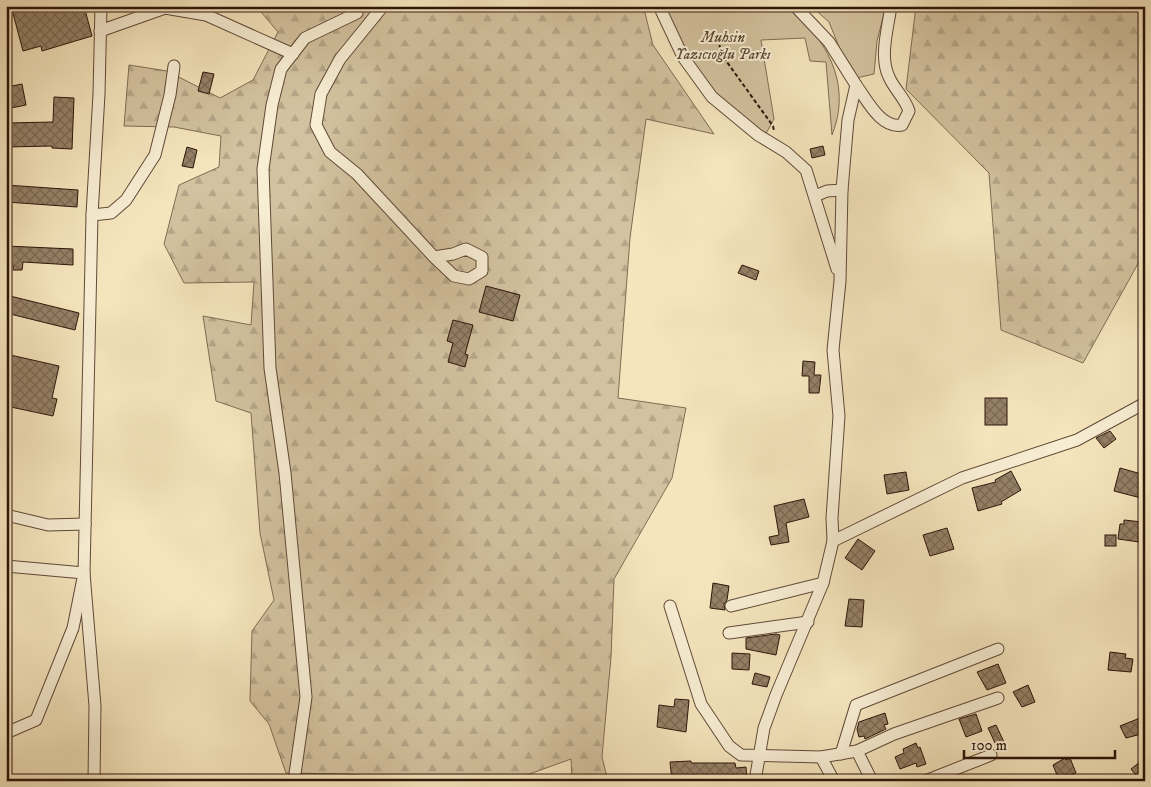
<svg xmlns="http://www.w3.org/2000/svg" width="1151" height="787" font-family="'IM FELL DW Pica',serif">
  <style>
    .forest { fill: url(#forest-firs); stroke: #806c54 }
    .park { fill: #d3c29f; stroke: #806c54 }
    .building { fill: url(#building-cross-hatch); stroke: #2e150a }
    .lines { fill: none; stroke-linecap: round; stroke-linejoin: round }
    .minor-casing { stroke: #604937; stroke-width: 13 }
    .path { stroke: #2e150a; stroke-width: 2; stroke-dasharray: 4 2.5; stroke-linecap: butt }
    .minor { stroke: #f8eed4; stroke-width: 11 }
    .labels { text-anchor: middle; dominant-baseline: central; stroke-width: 4; stroke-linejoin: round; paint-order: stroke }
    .park-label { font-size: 15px; font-style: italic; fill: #604937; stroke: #f8eed4 }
  </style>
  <defs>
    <pattern id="forest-firs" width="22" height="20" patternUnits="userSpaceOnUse" patternTransform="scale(1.25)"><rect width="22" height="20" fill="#d3c29f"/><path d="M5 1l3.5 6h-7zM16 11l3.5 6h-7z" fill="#b5a688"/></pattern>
    <pattern id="building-cross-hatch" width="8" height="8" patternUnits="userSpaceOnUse" patternTransform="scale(1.25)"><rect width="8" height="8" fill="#958167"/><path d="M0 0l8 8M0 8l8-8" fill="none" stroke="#7a6853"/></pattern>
  </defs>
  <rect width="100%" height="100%" fill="#f5e5bd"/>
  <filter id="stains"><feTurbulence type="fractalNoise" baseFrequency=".004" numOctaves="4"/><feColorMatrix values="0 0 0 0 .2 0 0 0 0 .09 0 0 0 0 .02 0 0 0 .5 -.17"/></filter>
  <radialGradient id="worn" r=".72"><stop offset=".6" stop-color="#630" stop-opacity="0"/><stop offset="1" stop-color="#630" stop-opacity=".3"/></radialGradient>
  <g class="forest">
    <path d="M256 6H630L645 13 653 45 714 134 646 119 630 238 618 398 686 408 672 478 614 579 611 657 602 757 608 781H572L571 759 513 780 424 781 347 774 286 773 269 724 250 701 252 631 274 600 260 533 251 413 216 401 203 316 251 325 254 282 184 283 164 244 179 185 219 167 221 136 174 127 124 126 129 65 167 71 220 98 253 80 278 32Z"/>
    <path d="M916 6H1145V251L1083 363 1001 330 989 173 906 89Z"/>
  </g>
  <g class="park">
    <path d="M660 6H787C795 17 808 25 817 37 839 67 846 100 832 135L826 62 810 61 805 38 761 40 774 119 763 139 723 109 673 43Z"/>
    <path d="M811 6H886L877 41 874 74 852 79 829 22Z"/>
  </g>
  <g class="building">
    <path d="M11 6H62L63 11 84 6 92 36 42 51 41 46 23 51Z"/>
    <path d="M203 72 214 74 209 94 198 91Z"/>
    <path d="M22 84 26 105 6 109V87Z"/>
    <path d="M54 97 74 98 72 149 52 148V146L6 147V123L53 122Z"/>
    <path d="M823 146 825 155 812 158 810 149Z"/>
    <path d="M187 147 197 150 193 168 182 166Z"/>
    <path d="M6 185 78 190 77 207 6 202Z"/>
    <path d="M6 246 73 249V265L23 262 22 270H13V265H6Z"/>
    <path d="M742 265 759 271 756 280 738 273Z"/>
    <path d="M486 286 520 295 513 321 479 312Z"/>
    <path d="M6 295 79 313 75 330 6 313Z"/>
    <path d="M453 320 473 325 465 354 468 355 465 367 448 362 453 343 447 341Z"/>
    <path d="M6 354 59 366 52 398 57 399 53 416 6 406Z"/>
    <path d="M803 361 815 362 814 375H821L819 393H809V376H802Z"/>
    <rect x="985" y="398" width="22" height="27"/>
    <path d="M1110 431 1116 439 1104 448 1096 438Z"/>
    <path d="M1120 468 1145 475 1141 498 1114 491Z"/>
    <path d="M1011 471 1021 490 1001 502 1002 504 978 511 972 488 996 482 995 480Z"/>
    <path d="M906 472 909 490 887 494 884 475Z"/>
    <path d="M804 499 809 517 786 523 789 542 771 545 769 537 779 535 774 506Z"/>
    <path d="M1124 520 1142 522 1139 542 1118 539 1120 524H1124Z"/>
    <path d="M947 528 954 549 930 556 923 535Z"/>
    <rect x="1105" y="535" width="11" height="11"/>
    <path d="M858 539 875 551 862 570 845 558Z"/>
    <path d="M713 583 729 586 727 600 724 604 725 610 710 608Z"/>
    <path d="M849 599 864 600 862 627 845 626Z"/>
    <path d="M776 634 780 635 776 655 746 649V638Z"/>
    <path d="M1110 652 1126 654 1125 658 1133 659 1131 672 1108 670Z"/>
    <path d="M732 653 750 654 749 670 732 669Z"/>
    <path d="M998 664 1006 683 987 690 977 672Z"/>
    <path d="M755 673 770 677 767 687 752 684Z"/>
    <path d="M1028 685 1035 702 1022 707 1013 692Z"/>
    <path d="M675 699 689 700 686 732 657 727 659 705 674 707Z"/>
    <path d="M885 713 888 724 884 725 886 729 865 739 864 736 859 737 857 729 859 722Z"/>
    <path d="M976 714 982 731 966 737 959 719Z"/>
    <path d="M1145 716V733L1126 738 1120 726Z"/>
    <path d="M996 725 1004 742 996 745 988 728Z"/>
    <path d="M916 743 918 748 920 747 926 764 917 767 916 763 900 769 895 757 904 753 903 749Z"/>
    <path d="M1065 758 1066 760 1070 758 1076 773 1059 780 1053 765Z"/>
    <path d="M1145 758V774L1139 779 1131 769Z"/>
    <path d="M691 761V763H735L736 768 746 767 747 781H672L670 762Z"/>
  </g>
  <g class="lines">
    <g class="minor-casing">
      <g id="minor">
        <path d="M383 6 340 59 321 94 316 125 330 152 357 174 434 257 454 276 469 279 482 271V257L466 249 453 254 434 257"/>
        <path d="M659 6 683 57 712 97 758 135 786 152 806 170 837 269"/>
        <path d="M795 6 829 42 856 85"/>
        <path d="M100 31 165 8 206 15 293 54"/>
        <path d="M815 196 827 191 842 190"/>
        <path d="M92 215 111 213 126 200 155 155 170 95 174 66"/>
        <path d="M6 515 48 525 85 524"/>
        <path d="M833 541 962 478 1077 440 1145 403"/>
        <path d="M6 566 84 573 73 628 36 720 6 733"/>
        <path d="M670 606 701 704 729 746 741 755 821 757 857 751 894 734 998 698"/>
        <path d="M731 606 823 583"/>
        <path d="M729 633 808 622"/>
        <path d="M857 751 872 781"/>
        <path d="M841 754 856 705 998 649"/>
        <path d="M821 757 834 781"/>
        <path d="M94 781 95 706 84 573 92 215 99 94 101 6"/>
        <path d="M294 781 306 697 285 473 270 368 263 169 272 105 281 69 305 38 357 13"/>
        <path d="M755 781 764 728 776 695 823 583 833 541 832 518 839 416 833 350 840 281 842 190 848 120 856 85C867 100 881 129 902 125L909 111C905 98 894 89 889 77 879 57 888 28 891 6"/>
        <path d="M925 781 991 755"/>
      </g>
    </g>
    <path class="path" d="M717 39 724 58 773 126 774 131"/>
    <use href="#minor" class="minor"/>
  </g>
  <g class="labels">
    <g class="park-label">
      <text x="723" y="37">Muhsin<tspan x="723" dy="17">Yazıcıoğlu Parkı</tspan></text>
    </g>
  </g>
  <rect width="1151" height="787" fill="none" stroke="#f5e5bd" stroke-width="25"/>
  <rect x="8" y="8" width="1136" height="772" fill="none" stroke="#2e150a" stroke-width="2.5"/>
  <rect x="12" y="12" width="1126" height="762" fill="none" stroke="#2e150a"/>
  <path d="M964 750v8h151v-8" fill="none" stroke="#2e150a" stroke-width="2.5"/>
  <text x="971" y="750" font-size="15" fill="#2e150a" stroke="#f8eed4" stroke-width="4" paint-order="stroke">100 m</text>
  <rect width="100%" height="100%" filter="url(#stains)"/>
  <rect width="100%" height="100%" fill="url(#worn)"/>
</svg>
